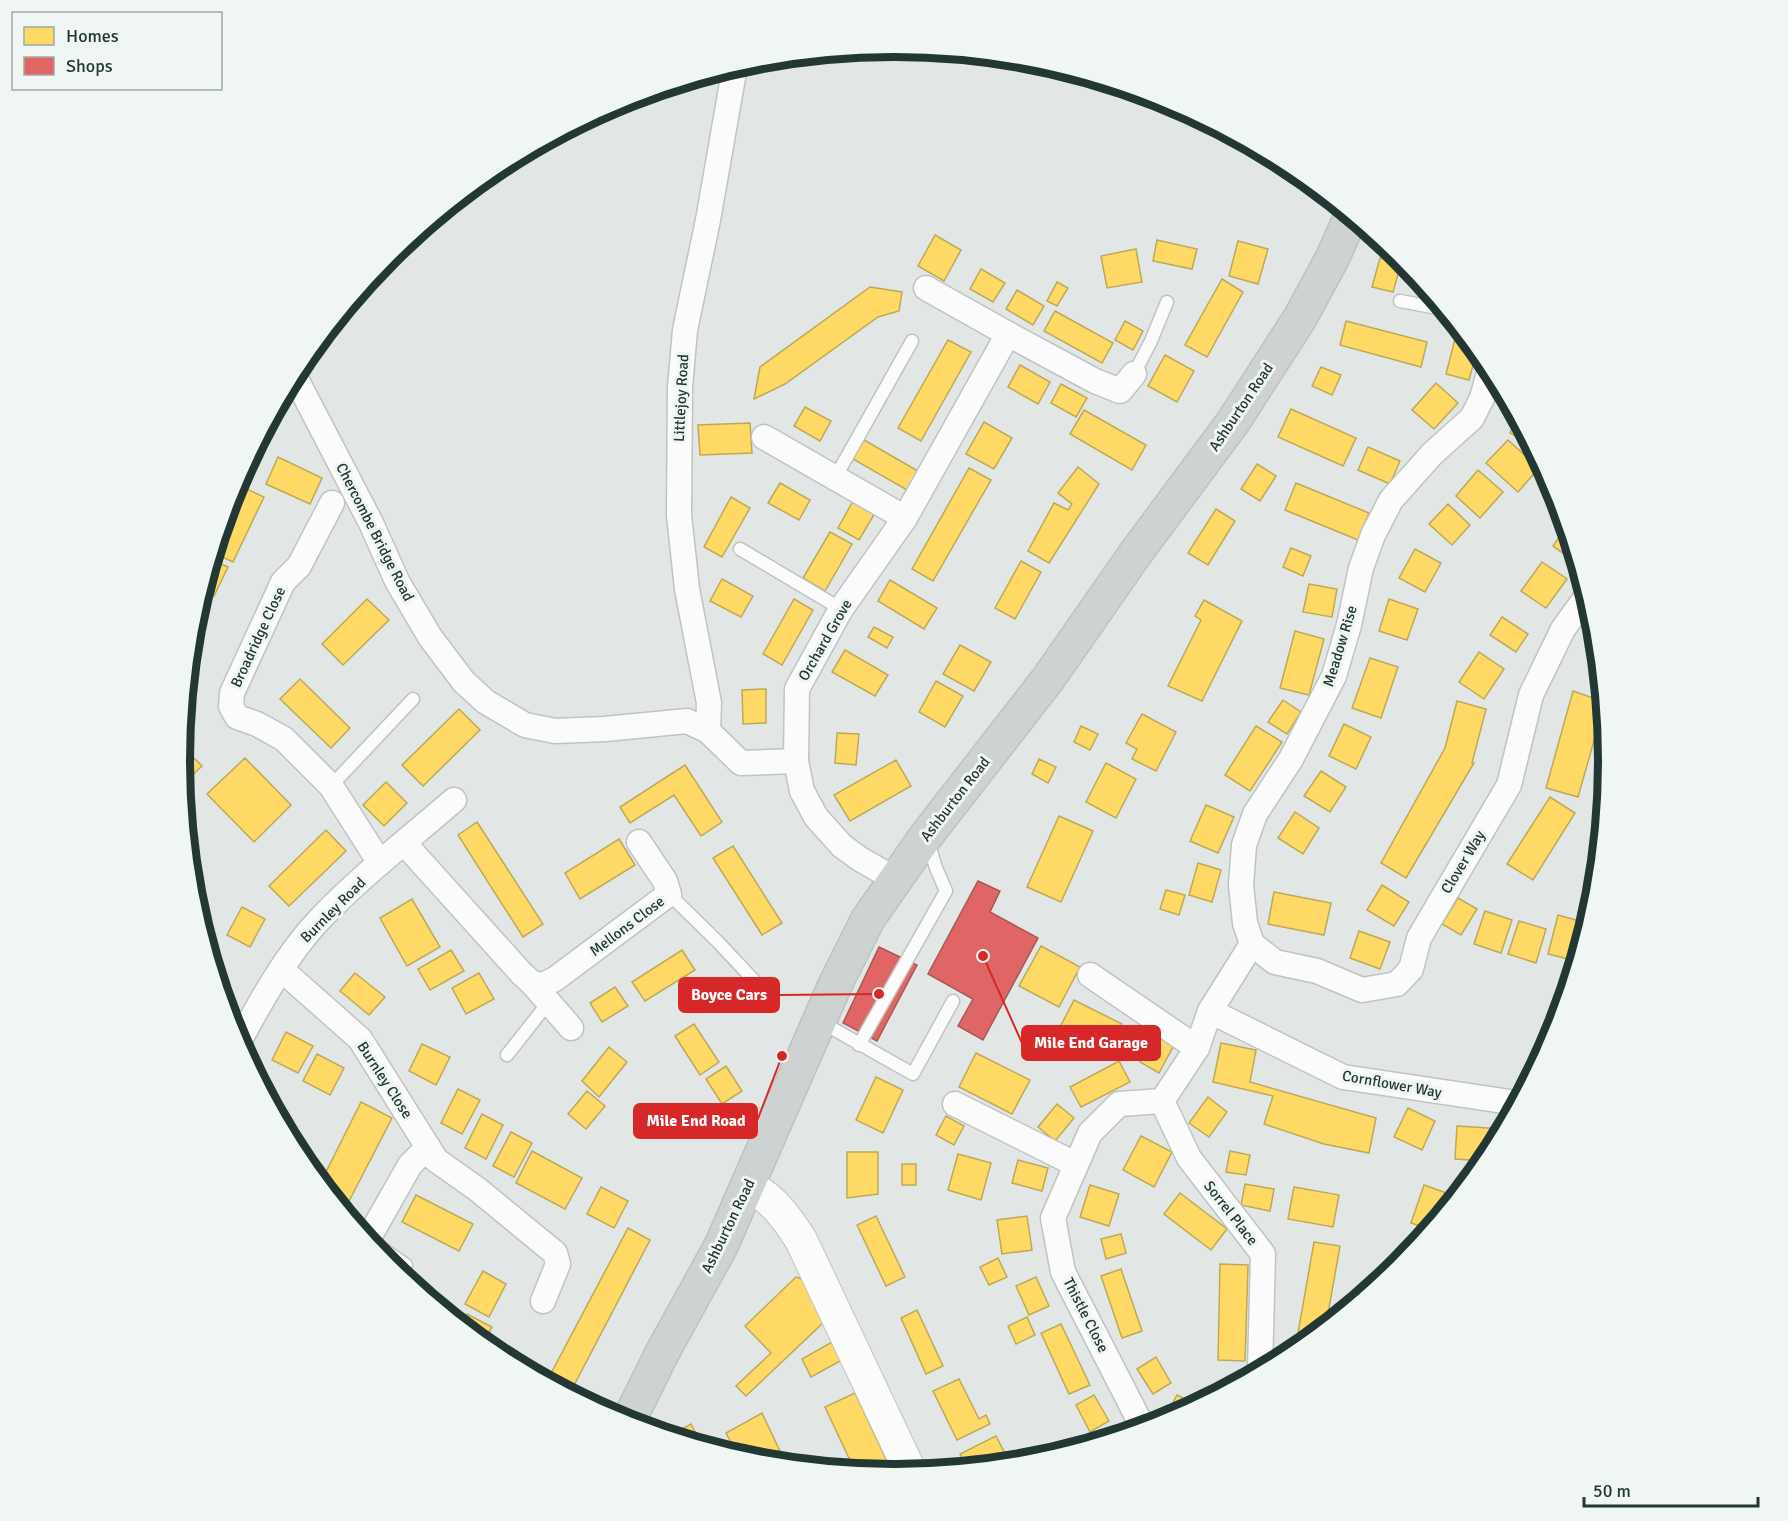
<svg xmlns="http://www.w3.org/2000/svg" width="1788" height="1521" font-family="Signika,sans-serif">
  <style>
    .homes { fill: #ffd966; stroke: #bda957; stroke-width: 1.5 }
    .shops { fill: #e06666; stroke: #a75857; stroke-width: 1.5 }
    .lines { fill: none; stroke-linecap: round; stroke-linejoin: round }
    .service-casing { stroke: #bfc4c2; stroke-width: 15 }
    .minor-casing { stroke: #bfc4c2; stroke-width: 27 }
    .tertiary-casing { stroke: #bfc4c2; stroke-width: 34 }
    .primary-casing { stroke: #bcc3c1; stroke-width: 36 }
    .service { stroke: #fbfbfb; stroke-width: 12 }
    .minor { stroke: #fbfbfb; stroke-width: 24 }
    .tertiary { stroke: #fbfbfb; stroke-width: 32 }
    .primary { stroke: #ced3d2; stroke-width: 33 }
    .labels { text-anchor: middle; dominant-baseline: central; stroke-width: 6; stroke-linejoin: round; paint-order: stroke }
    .street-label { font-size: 15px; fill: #233834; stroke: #f0f6f4 }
    .rim { fill: none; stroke: #233834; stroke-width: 8 }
    .leader { fill: none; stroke: #d62828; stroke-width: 2 }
    .callout-dot { fill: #d62828; stroke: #f0f6f4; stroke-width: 2 }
    .callout { fill: #d62828; stroke: #d62828; stroke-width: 2 }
    .callout-label { font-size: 16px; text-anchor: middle; font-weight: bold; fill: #fff }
  </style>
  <rect width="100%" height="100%" fill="#e2e7e5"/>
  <g class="homes">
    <path d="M935 235 961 250 944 281 918 266Z"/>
    <path d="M1157 240 1197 249 1192 269 1153 261Z"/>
    <path d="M1238 241 1268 249 1258 284 1229 276Z"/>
    <path d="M1136 249 1142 282 1107 288 1101 256Z"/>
    <path d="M1380 258 1401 264 1393 292 1372 287Z"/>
    <path d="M981 269 1005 283 993 302 970 289Z"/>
    <path d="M1222 279 1243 292 1207 357 1185 345Z"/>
    <path d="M1057 282 1068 288 1057 306 1047 301Z"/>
    <path d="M870 287 902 292 899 311 878 317 785 384 754 399 760 367Z"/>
    <path d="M1017 290 1044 306 1033 325 1006 309Z"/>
    <path d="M1055 311 1113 343 1102 363 1044 331Z"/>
    <path d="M1125 321 1143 331 1133 350 1115 340Z"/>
    <path d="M1346 321 1427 342 1421 367 1340 345Z"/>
    <path d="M1455 339 1471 344 1477 351 1469 380 1446 374Z"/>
    <path d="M948 340 971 352 921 441 898 428Z"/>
    <path d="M1165 355 1194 371 1177 402 1148 386Z"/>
    <path d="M1020 365 1050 382 1038 404 1008 387Z"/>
    <path d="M1321 367 1341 375 1332 395 1312 386Z"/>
    <path d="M1436 383 1458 403 1434 429 1412 410Z"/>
    <path d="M1061 384 1087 398 1076 417 1051 403Z"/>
    <path d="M805 407 831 421 820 441 794 426Z"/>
    <path d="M1291 409 1356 438 1343 466 1278 437Z"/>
    <path d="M1084 410 1146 445 1132 470 1070 434Z"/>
    <path d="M1517 419 1532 446 1510 433Z"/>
    <path d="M984 422 1012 438 994 469 966 454Z"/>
    <path d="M750 423 752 453 700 455 698 425Z"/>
    <path d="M864 440 918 471 907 490 853 459Z"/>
    <path d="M1508 440 1539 468 1518 492 1486 463Z"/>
    <path d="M1368 447 1400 461 1390 484 1358 470Z"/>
    <path d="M278 457 322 478 310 504 266 484Z"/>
    <path d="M1257 464 1276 476 1260 501 1241 489Z"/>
    <path d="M1078 467 1099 484 1049 563 1028 551 1054 503 1068 510 1072 504 1058 493Z"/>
    <path d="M969 468 991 480 933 581 912 569Z"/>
    <path d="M1478 470 1503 492 1480 518 1456 496Z"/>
    <path d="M780 483 810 500 799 520 768 503Z"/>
    <path d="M1296 483 1369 513 1358 540 1285 510Z"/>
    <path d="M236 484 264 497 233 562 214 553Z"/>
    <path d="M731 497 750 508 722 557 704 547Z"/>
    <path d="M853 501 875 513 859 540 838 528Z"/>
    <path d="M1448 504 1470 525 1452 545 1429 524Z"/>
    <path d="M1216 509 1235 521 1208 565 1188 553Z"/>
    <path d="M1566 527 1577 563 1553 546Z"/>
    <path d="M830 532 852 544 825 591 803 578Z"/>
    <path d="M1291 548 1311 556 1303 576 1283 567Z"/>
    <path d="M1415 549 1441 563 1425 592 1399 578Z"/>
    <path d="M212 560 228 567 214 596 203 590Z"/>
    <path d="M1021 561 1041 572 1015 619 995 608Z"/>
    <path d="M1542 562 1567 579 1546 608 1521 591Z"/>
    <path d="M722 579 753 596 741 617 710 601Z"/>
    <path d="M890 580 937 608 924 629 878 601Z"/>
    <path d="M1309 584 1337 589 1332 617 1303 612Z"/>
    <path d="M367 599 389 620 343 665 322 644Z"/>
    <path d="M794 599 813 610 782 665 763 654Z"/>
    <path d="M1389 599 1418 609 1407 640 1379 631Z"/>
    <path d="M200 600 207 603 193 630 194 621Z"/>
    <path d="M1204 600 1242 621 1202 701 1168 686 1201 620 1195 616Z"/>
    <path d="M1502 617 1528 634 1516 652 1490 635Z"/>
    <path d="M874 627 893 637 887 648 868 637Z"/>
    <path d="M1295 631 1324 639 1309 695 1280 688Z"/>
    <path d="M960 645 991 662 974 691 943 674Z"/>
    <path d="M1597 647 1599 672 1590 669Z"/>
    <path d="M845 650 888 675 875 696 832 672Z"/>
    <path d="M1479 652 1504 669 1484 699 1459 682Z"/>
    <path d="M1370 658 1398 667 1381 718 1352 708Z"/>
    <path d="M300 679 350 728 331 748 280 699Z"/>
    <path d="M936 681 963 696 945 727 919 712Z"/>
    <path d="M766 689V723L743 724 742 690Z"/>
    <path d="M1573 691 1602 701 1603 709 1578 797 1546 788Z"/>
    <path d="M1283 700 1301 712 1287 734 1268 722Z"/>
    <path d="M1457 701 1486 709 1472 763H1474L1406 878 1381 863 1445 748Z"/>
    <path d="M459 709 480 730 423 786 402 765Z"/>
    <path d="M1142 714 1176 732 1156 771 1132 759 1137 749 1126 743Z"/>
    <path d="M1344 724 1371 737 1356 769 1329 756Z"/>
    <path d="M1081 726 1098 734 1090 750 1074 742Z"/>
    <path d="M1256 726 1282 742 1250 791 1225 775Z"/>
    <path d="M837 733 859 734 856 765 835 763Z"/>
    <path d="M181 745 202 766 182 785 180 760Z"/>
    <path d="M245 758 291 805 254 842 207 794Z"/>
    <path d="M1039 759 1056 767 1048 783 1032 774Z"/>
    <path d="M896 760 911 786 850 821 834 795Z"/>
    <path d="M1106 763 1136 779 1116 818 1086 802Z"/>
    <path d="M685 765 722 822 701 836 674 795 630 823 620 807Z"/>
    <path d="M1321 771 1346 787 1330 812 1304 796Z"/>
    <path d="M386 782 407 803 384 826 363 805Z"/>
    <path d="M1550 797 1575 813 1533 880 1507 864Z"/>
    <path d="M1206 805 1234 817 1218 853 1190 841Z"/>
    <path d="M1295 812 1319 828 1303 854 1278 838Z"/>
    <path d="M1059 816 1093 831 1061 902 1027 887Z"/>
    <path d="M477 822 543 924 523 937 458 835Z"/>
    <path d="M326 830 346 851 289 906 269 886Z"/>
    <path d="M619 839 635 865 580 899 565 873Z"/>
    <path d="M733 846 782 923 762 935 713 858Z"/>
    <path d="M1198 863 1221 870 1212 902 1189 895Z"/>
    <path d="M1382 885 1409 902 1394 926 1367 910Z"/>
    <path d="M1166 890 1185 895 1179 915 1160 909Z"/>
    <path d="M1274 892 1331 903 1324 935 1268 924Z"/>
    <path d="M1458 898 1477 909 1461 935 1442 924Z"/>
    <path d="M412 899 440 947 407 966 380 918Z"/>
    <path d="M242 907 265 919 250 947 227 935Z"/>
    <path d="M1485 911 1512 920 1501 953 1474 944Z"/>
    <path d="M1558 915 1587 923 1576 961 1548 954Z"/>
    <path d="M1519 921 1546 929 1536 963 1508 954Z"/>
    <path d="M1359 931 1390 942 1380 969 1350 958Z"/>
    <path d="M1041 946 1080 967 1059 1007 1019 986Z"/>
    <path d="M451 950 464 971 430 990 418 969Z"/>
    <path d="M682 950 695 970 645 1001 632 982Z"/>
    <path d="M355 973 385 997 369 1015 340 991Z"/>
    <path d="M479 973 494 999 466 1014 452 988Z"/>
    <path d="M615 987 628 1006 602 1022 590 1003Z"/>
    <path d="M1074 1000 1122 1024 1106 1055 1058 1031Z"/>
    <path d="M694 1024 719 1062 700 1075 675 1036Z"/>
    <path d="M286 1032 313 1046 298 1073 272 1060Z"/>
    <path d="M1155 1035 1174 1045 1159 1073 1140 1062Z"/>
    <path d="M1221 1043 1256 1050 1250 1082 1376 1118 1369 1153 1324 1144 1264 1124 1273 1096 1213 1082Z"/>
    <path d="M422 1044 450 1057 436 1085 409 1071Z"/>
    <path d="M609 1047 627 1062 599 1097 582 1081Z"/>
    <path d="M976 1053 1030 1080 1012 1114 959 1087Z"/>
    <path d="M317 1054 344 1068 330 1095 303 1081Z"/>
    <path d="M1119 1061 1130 1082 1081 1107 1070 1087Z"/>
    <path d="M726 1066 742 1091 722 1104 706 1079Z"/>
    <path d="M876 1077 903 1090 883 1133 856 1120Z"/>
    <path d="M458 1089 480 1100 462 1134 441 1123Z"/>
    <path d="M587 1091 605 1106 586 1129 568 1114Z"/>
    <path d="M1208 1097 1227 1112 1209 1137 1189 1123Z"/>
    <path d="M361 1102 392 1118 348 1203 331 1195 321 1182Z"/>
    <path d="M1057 1104 1074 1118 1055 1141 1038 1127Z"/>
    <path d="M1408 1108 1435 1121 1422 1150 1394 1137Z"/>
    <path d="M482 1114 503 1125 486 1159 465 1148Z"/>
    <path d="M946 1116 964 1126 954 1145 936 1135Z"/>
    <path d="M1457 1126 1503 1129 1485 1161 1455 1159Z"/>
    <path d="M511 1132 532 1143 514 1177 493 1166Z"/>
    <path d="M1141 1136 1172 1152 1154 1187 1123 1170Z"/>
    <path d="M532 1151 582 1178 565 1209 516 1183Z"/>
    <path d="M1230 1151 1250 1155 1246 1175 1226 1172Z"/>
    <path d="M847 1152H878V1194L847 1198Z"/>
    <path d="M958 1154 991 1163 981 1200 948 1190Z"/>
    <path d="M1018 1160 1048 1168 1042 1191 1012 1183Z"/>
    <rect x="902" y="1164" width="14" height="21"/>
    <path d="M1245 1184 1274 1189 1270 1211 1241 1205Z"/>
    <path d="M1090 1185 1119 1194 1109 1226 1080 1217Z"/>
    <path d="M1424 1185 1452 1195 1449 1204 1429 1229 1411 1223Z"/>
    <path d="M601 1187 628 1201 614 1228 587 1214Z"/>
    <path d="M1294 1187 1339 1195 1333 1227 1288 1219Z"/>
    <path d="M1180 1193 1227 1229 1211 1250 1164 1214Z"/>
    <path d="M416 1195 473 1224 459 1251 402 1222Z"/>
    <path d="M876 1216 905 1277 886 1286 857 1225Z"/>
    <path d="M1027 1216 1032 1250 1002 1254 997 1220Z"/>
    <path d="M628 1228 650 1240 570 1393 547 1381Z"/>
    <path d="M1121 1234 1126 1253 1106 1259 1101 1239Z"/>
    <path d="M1314 1242 1340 1246 1326 1325 1295 1350Z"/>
    <path d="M998 1258 1007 1277 989 1285 980 1267Z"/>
    <path d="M1220 1264 1248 1265 1245 1361 1218 1360Z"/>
    <path d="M1121 1269 1142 1331 1122 1338 1101 1276Z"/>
    <path d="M483 1271 506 1284 489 1317 465 1304Z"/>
    <path d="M796 1277 805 1280 824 1322 746 1396 736 1386 771 1353 745 1326Z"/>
    <path d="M1036 1277 1049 1306 1029 1315 1016 1286Z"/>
    <path d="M917 1310 943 1366 926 1374 901 1318Z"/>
    <path d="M467 1314 492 1327 483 1343 461 1325Z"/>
    <path d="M1027 1317 1035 1335 1016 1344 1008 1326Z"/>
    <path d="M1061 1324 1090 1385 1069 1394 1041 1333Z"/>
    <path d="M832 1342 842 1360 811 1377 802 1359Z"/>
    <path d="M1156 1357 1171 1383 1153 1394 1137 1369Z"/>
    <path d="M959 1379 979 1419 986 1415 990 1424 957 1440 933 1391Z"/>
    <path d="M855 1393 893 1474 855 1471 825 1407Z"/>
    <path d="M1094 1395 1109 1421 1090 1432 1076 1405Z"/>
    <path d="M1177 1395 1196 1405 1173 1417 1167 1414Z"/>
    <path d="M762 1413 786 1464 754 1461 738 1456 726 1433Z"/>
    <path d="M691 1424 702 1445 671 1435Z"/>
    <path d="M996 1436 1010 1463 967 1467 960 1454Z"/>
  </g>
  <g class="shops">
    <path d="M978 881 1000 891 990 912 1038 938 983 1040 958 1026 973 999 928 974Z"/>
    <path d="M879 947 917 965 877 1041 843 1023Z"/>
  </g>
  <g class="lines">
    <g class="service-casing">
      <g id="service">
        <path d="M1400 301 1443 309"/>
        <path d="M1134 374 1151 341 1167 302"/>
        <path d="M835 478 912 341"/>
        <path d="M740 549 841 609"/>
        <path d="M331 786 413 699"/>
        <path d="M669 894 718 942 762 989"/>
        <path d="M821 1022 913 1074 953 1001"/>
        <path d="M859 1045 946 891 936 868 928 841"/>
        <path d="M507 1055 548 1003"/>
        <path d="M369 1239 406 1265 401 1275"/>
      </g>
    </g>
    <g class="minor-casing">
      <g id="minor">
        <path d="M1008 334 1095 381 1120 391 1134 374"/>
        <path d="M294 375 371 523 397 581 430 637 464 682 486 702 525 725 555 731 605 729 687 721 708 731 741 763 796 761"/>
        <path d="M764 437 905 518"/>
        <path d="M332 503 299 566 283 582 232 693 231 706 237 717 257 724 284 739 331 786 380 863"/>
        <path d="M708 731 709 703 687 589 679 515 680 387 685 330 708 220 735 66"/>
        <path d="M404 843 522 974 532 983 543 985 555 979 669 894 665 881 639 842"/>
        <path d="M895 879 860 859 842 846 816 817 802 791 796 761 797 689 841 609 905 518 1008 334 926 288"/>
        <path d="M1252 944 1245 923 1241 885 1244 845 1255 814 1291 759 1334 676 1349 625 1361 568 1373 535 1391 500 1432 454 1472 418 1482 398 1490 369"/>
        <path d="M1252 944 1275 962 1317 971 1362 990 1397 984 1411 969 1419 938 1509 785 1531 695 1563 629 1587 596"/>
        <path d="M282 970 360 1039 436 1160 477 1189 555 1253 558 1264 543 1301"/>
        <path d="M1090 975 1197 1048"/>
        <path d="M532 983 571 1028"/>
        <path d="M1210 1011 1343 1077 1517 1103"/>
        <path d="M239 1042C260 1002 288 952 320 919 361 876 409 839 454 800"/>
        <path d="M1162 1101 1189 1158 1263 1254 1260 1370"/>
        <path d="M955 1104 1075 1164"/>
        <path d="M368 1239 410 1165 428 1147"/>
        <path d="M1146 1427 1138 1418 1063 1272 1053 1218 1090 1133 1119 1104 1162 1101 1197 1048 1210 1011 1252 944"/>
      </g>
    </g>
    <g class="tertiary-casing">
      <path id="tertiary" d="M748 1186C772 1197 787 1218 801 1240L911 1473"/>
    </g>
    <g class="primary-casing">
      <path id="primary" d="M628 1422 662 1353 721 1246 835 985 868 919 926 836 1048 679 1135 554 1233 422 1300 318 1333 257 1351 216"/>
    </g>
    <use href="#service" class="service"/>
    <use href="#minor" class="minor"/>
    <use href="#tertiary" class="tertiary"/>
    <use href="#primary" class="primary"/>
  </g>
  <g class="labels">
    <g class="street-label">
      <text transform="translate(681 398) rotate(-87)">Littlejoy Road</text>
      <text transform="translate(1241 407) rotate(-56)">Ashburton Road</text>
      <text transform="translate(375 532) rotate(63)">Chercombe Bridge Road</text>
      <text transform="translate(258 637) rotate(-65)">Broadridge Close</text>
      <text transform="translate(825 640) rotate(-60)">Orchard Grove</text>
      <text transform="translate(1340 646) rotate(-73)">Meadow Rise</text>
      <text transform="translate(955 799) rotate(-52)">Ashburton Road</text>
      <text transform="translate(1463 862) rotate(-59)">Clover Way</text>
      <text transform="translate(333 910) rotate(-45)">Burnley Road</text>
      <text transform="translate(627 926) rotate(-37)">Mellons Close</text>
      <text transform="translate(385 1080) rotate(57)">Burnley Close</text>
      <text transform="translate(1392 1084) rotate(10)">Cornflower Way</text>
      <text transform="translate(1231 1213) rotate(52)">Sorrel Place</text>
      <text transform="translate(728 1226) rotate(-64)">Ashburton Road</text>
      <text transform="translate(1086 1315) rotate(63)">Thistle Close</text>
    </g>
  </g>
  <path d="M0 0H1788V1521H0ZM893 57H895A703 703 0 0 1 1598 760V761A703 703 0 0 1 895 1464H893A703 703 0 0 1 190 761V760A703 703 0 0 1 893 57Z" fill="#f0f6f4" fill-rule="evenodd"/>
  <path class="rim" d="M893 57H895A703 703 0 0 1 1598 760V761A703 703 0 0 1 895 1464H893A703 703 0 0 1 190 761V760A703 703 0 0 1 893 57Z"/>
  <path class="leader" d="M879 994L779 995M983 956L1022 1043M782 1056L757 1121"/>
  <g class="callout-dot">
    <circle cx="879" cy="994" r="6"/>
    <circle cx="983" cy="956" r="6"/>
    <circle cx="782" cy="1056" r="6"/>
  </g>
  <g class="callout">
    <rect x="679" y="978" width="100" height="34" rx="6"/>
    <rect x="1022" y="1026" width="138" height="34" rx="6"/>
    <rect x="634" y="1104" width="123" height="34" rx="6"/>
  </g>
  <g class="callout-label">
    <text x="729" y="1000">Boyce Cars</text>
    <text x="1091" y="1048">Mile End Garage</text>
    <text x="696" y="1126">Mile End Road</text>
  </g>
  <rect x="12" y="12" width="210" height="78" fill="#f0f6f4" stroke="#9eaaa7" stroke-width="1.5"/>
  <rect x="24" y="27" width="30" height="18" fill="#ffd966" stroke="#9eaaa7" stroke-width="1.5"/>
  <text x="66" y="42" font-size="18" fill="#233834">Homes</text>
  <rect x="24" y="57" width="30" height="18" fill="#e06666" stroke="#9eaaa7" stroke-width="1.5"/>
  <text x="66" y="72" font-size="18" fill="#233834">Shops</text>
  <path d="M1584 1497v9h174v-9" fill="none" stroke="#233834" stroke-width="3"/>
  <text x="1593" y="1497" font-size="18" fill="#233834" stroke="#f0f6f4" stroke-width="4.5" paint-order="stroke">50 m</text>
</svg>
